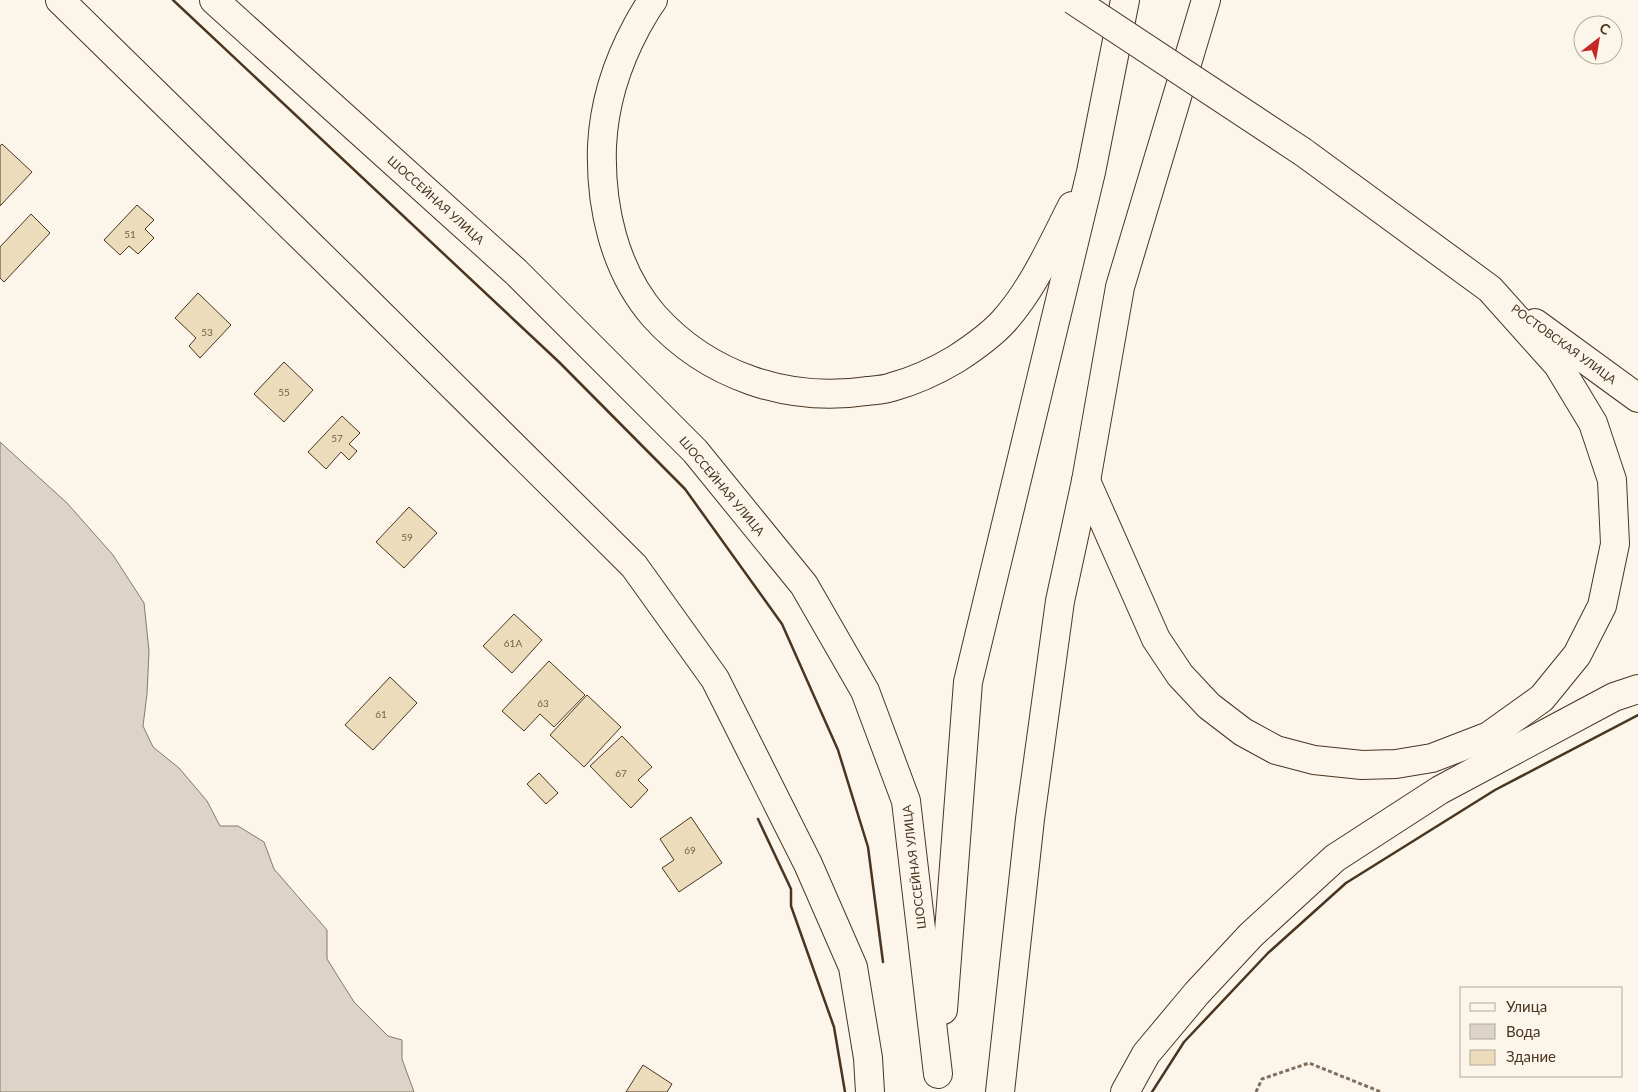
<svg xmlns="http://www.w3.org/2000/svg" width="1638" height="1092" font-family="Lato,sans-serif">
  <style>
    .water { fill: #dcd4c6; stroke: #887966 }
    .building { fill: #ecdcbc; stroke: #4a3520 }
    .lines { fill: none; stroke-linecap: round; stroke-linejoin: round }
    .minor-casing { stroke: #4a3520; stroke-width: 30 }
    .major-casing { stroke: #4a3520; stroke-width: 30 }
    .path { stroke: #7f6f5c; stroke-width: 3; stroke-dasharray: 4 2.5; stroke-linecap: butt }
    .minor { stroke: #fbf6e9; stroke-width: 28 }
    .major { stroke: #fbf6e9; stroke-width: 28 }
    .major-bridge-casing { stroke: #4a3520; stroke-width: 30; stroke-linecap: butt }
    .major-bridge { stroke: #fbf6e9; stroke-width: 28 }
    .wall { stroke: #4a3520; stroke-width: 2.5 }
    .labels { text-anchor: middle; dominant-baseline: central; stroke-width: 4; stroke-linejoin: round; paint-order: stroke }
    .number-label { font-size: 10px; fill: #725f47 }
    .street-label { font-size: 12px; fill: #4a3520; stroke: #fbf6e9 }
  </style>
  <rect width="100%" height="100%" fill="#fbf6e9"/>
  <path class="water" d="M0 442 67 503 113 555 144 603 149 651 147 694 143 726 153 747 179 768 207 801 220 826H238L264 842 274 869 327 930V959L354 1002 388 1036 402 1040V1059L414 1092H0Z"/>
  <g class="building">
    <path d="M2 144 32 172 0 206V146Z"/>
    <path d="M137 205 154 220 145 229 154 238 138 254 129 246 120 255 104 240Z"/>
    <path d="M31 214 50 233 4 282 0 278V247Z"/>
    <path d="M198 293 231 325 200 358 189 346 196 338 175 318Z"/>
    <path d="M284 362 313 390 284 422 254 394Z"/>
    <path d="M342 416 360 433 349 444 357 451 349 460 341 452 326 469 308 452Z"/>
    <path d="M409 507 437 533 404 568 376 542Z"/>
    <path d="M514 614 542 640 512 673 483 646Z"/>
    <path d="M549 661 585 695 554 727 540 714 524 731 502 711Z"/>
    <path d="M390 677 417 703 373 750 345 725Z"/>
    <path d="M587 695 621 727 584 767 550 735Z"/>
    <path d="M622 736 652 767 638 780 648 790 631 808 590 766Z"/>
    <path d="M539 773 558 793 546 804 527 784Z"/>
    <path d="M691 817 722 863 679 892 662 868 674 860 660 839Z"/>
    <path d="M643 1065 672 1084 667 1092H626Z"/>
  </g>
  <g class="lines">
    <g class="minor-casing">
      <path id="minor" d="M60 0 354 288 634 566 715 679 808 864 853 967 868 1058 870 1092"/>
    </g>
    <g class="major-casing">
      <g id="major">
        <path d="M214 0 516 272 695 451 804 585 865 691 906 801 938 1074"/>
        <path d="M653 0C647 8 642 17 637 26 617 63 604 103 602 146 600 206 614 270 654 316 708 376 788 403 867 391 875 390 884 390 892 387 914 381 936 371 956 359 973 348 989 337 1003 322 1033 289 1052 245 1072 206"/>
        <path d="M1535 323 1638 398"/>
        <path d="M1086 481 1156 639 1180 675 1209 706 1243 732 1276 750 1314 760 1362 765 1396 764 1432 758 1489 736 1542 698 1577 655 1602 606 1615 544 1612 480 1593 423 1558 365 1490 289 1303 152"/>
        <path d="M943 1010 968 682 1091 172 1125 0"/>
        <path d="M1000 1092 1030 819 1060 601 1086 481 1120 287 1206 0"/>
        <path d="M1125 1092 1146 1054 1197 993 1251 935 1335 858 1440 790 1614 697 1638 689"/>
      </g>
    </g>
    <path class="path" d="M1256 1092 1262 1079 1309 1063 1381 1092"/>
    <use href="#minor" class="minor"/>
    <use href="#major" class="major"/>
    <g class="major-bridge-casing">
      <path id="major-bridge" d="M1073 0 1303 152"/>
    </g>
    <use href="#major-bridge" class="major-bridge"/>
    <g class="wall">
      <path d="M173 0 559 362 685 489 782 624 838 750 868 847 883 962"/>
      <path d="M758 819 791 889V906L834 1027 845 1092"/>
      <path d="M1152 1092 1184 1042 1268 953 1346 883 1495 790 1638 715"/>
    </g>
  </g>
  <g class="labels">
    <g class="number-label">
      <text x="130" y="234">51</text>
      <text x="207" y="332">53</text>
      <text x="284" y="392">55</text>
      <text x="337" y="438">57</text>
      <text x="407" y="537">59</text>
      <text x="513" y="643">61А</text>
      <text x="543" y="703">63</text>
      <text x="381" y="714">61</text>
      <text x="621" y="773">67</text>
      <text x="690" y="850">69</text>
    </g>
    <g class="street-label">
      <text transform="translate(436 200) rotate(42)">ШОССЕЙНАЯ УЛИЦА</text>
      <text transform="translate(1564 344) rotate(36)">РОСТОВСКАЯ УЛИЦА</text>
      <text transform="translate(722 486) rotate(50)">ШОССЕЙНАЯ УЛИЦА</text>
      <text transform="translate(914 867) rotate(-97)">ШОССЕЙНАЯ УЛИЦА</text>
    </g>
  </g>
  <rect x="1460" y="987" width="162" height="90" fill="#fbf6e9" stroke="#b4a999"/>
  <rect x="1470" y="1003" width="25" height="8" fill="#fbf6e9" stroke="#b4a999"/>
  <text x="1506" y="1012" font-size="15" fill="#4a3520">Улица</text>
  <rect x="1470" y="1024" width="25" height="15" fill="#dcd4c6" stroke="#b4a999"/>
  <text x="1506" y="1037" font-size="15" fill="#4a3520">Вода</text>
  <rect x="1470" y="1050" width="25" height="15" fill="#ecdcbc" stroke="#b4a999"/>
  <text x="1506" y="1062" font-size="15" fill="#4a3520">Здание</text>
  <g transform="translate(1598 40) rotate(31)"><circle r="24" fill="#fbf6e9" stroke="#b4a999"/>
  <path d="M0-4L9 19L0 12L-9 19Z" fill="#c62828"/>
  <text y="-8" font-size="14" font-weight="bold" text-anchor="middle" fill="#4a3520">С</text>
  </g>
</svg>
